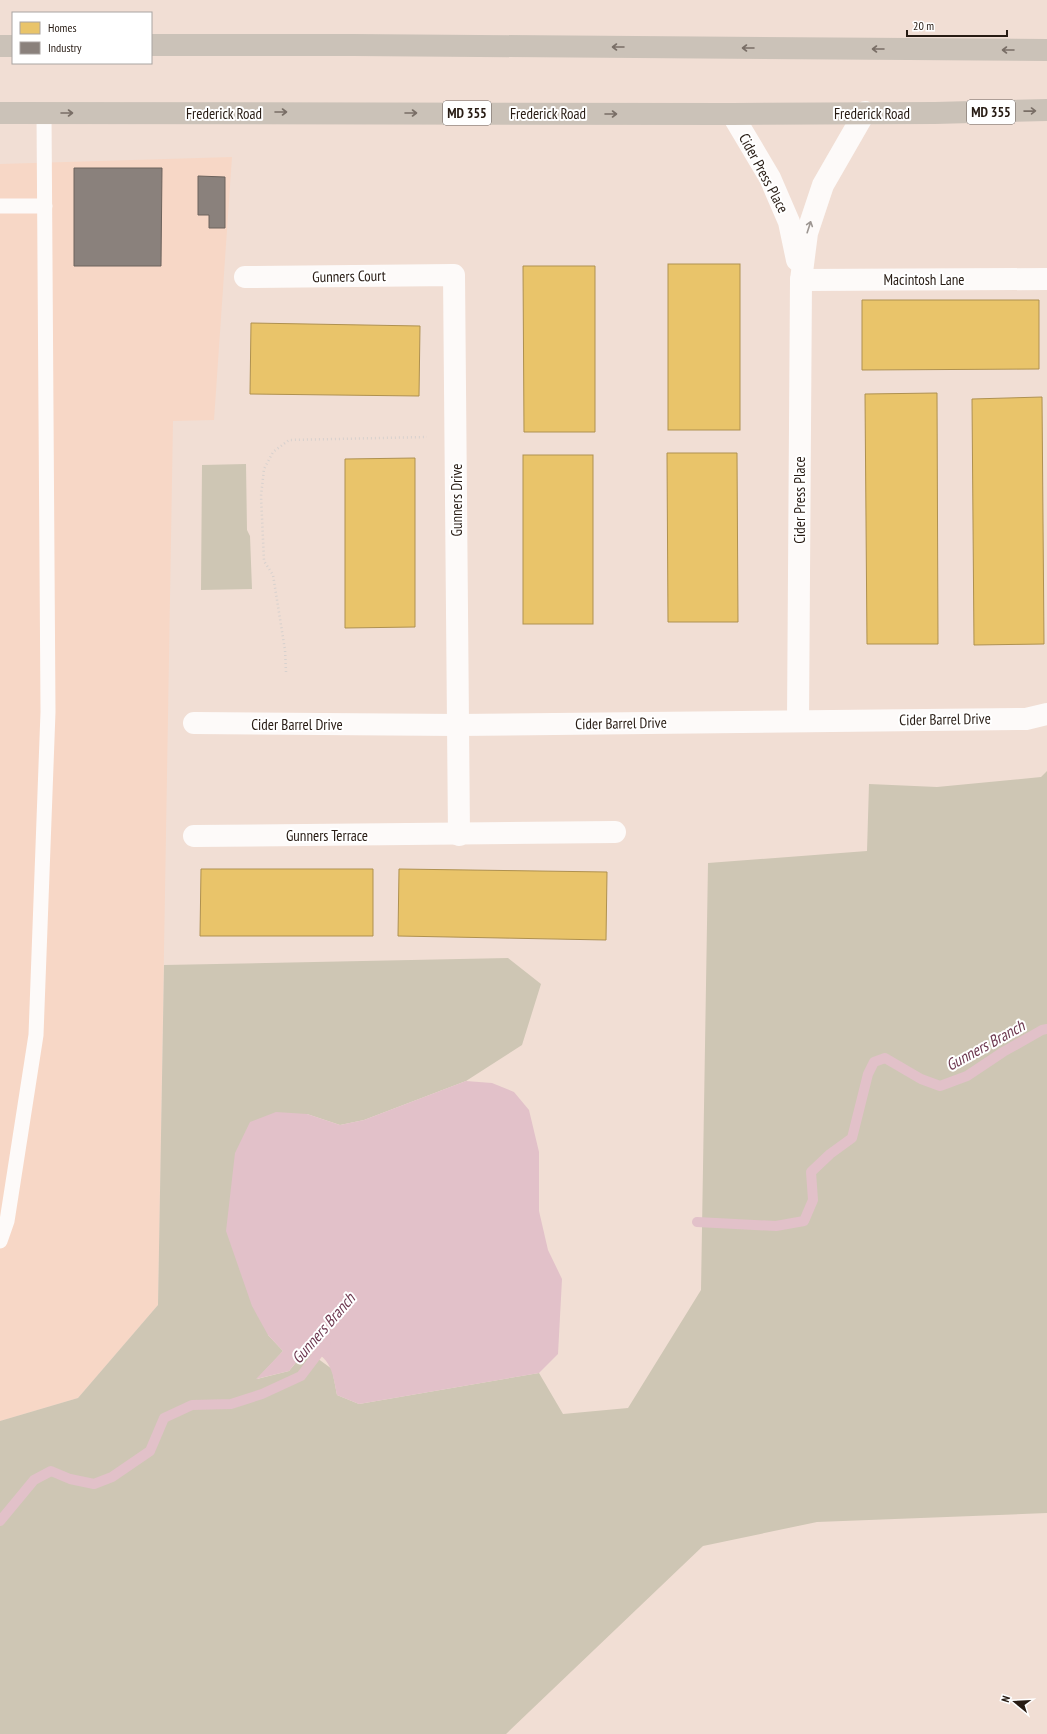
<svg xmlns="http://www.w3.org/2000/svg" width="1047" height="1734" font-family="'PT Sans Narrow',sans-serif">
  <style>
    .built { fill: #f7d7c6 }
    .green { fill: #cec6b4 }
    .water { fill: #e2c1c9 }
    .homes { fill: #e9c46a; stroke: #af9150 }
    .industry { fill: #8a817c; stroke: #6c625c }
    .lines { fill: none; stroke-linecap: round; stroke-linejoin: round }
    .stream { stroke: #e2c1c9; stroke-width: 10 }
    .path { stroke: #d7d1ce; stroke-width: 2.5; stroke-dasharray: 1 3; stroke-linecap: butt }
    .lane { stroke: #fdfaf9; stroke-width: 15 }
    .street { stroke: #fdfaf9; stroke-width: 22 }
    .primary { stroke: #cbc2b8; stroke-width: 22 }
    .oneway { stroke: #796e66 }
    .oneway2 { stroke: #9d9692 }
    .labels { text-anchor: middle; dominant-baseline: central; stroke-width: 4; stroke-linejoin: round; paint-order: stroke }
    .shield { fill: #fff; stroke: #685f5a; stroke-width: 1 }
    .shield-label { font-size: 14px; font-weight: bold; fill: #271b13 }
    .street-label { font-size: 15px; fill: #271b13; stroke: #fff }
    .water-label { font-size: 16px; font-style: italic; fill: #6d3950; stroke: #fff }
  </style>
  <rect width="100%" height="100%" fill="#f1ded4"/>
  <path class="built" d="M232 157 214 420 173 421 158 1305 78 1398 0 1421V164Z"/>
  <g class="green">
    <path d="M246 464 247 530 250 536 252 589 201 590 202 465Z"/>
    <path d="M1047 771V1513L817 1522 703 1546 506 1734H0V1421L78 1398 158 1305 164 965 508 958 541 984 522 1045 466 1081 364 1120 340 1125 307 1114 268 1335 283 1351 257 1379 289 1371 306 1350 332 1369 337 1395 359 1404 539 1373 563 1414 628 1408 701 1290 708 863 867 851 869 784 937 787 1041 777Z"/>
  </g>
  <path class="water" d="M466 1081 492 1083 514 1092 529 1110 539 1152V1211L548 1250 562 1279 558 1354 539 1373 359 1404 337 1395C333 1374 331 1354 306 1350L289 1371 256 1379 283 1351 268 1335 252 1306 226 1231 235 1153 250 1122 276 1112 307 1114 340 1125 364 1120Z"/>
  <g class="homes">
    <rect x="668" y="264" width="72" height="166"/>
    <path d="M523 266H595V432H524Z"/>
    <path d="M862 300H1039V369L862 370Z"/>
    <path d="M251 323 420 326 419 396 250 394Z"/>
    <path d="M937 393 938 644H867L865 394Z"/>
    <path d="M1042 397 1044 644 974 645 972 399Z"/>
    <path d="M667 453H737L738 622H668Z"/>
    <rect x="523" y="455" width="70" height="169"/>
    <path d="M415 458V627L345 628V459Z"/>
    <path d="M201 869H373V936H200Z"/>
    <path d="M399 869 607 872 606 940 398 936Z"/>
  </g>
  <g class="industry">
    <path d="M74 168H162L161 266H74Z"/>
    <path d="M198 176 225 177V228H209V215H198Z"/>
  </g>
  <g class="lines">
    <g class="stream">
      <path d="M697 1222 776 1226 804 1221 813 1200 811 1172 830 1154 852 1138 868 1074 874 1062 885 1058 921 1079 940 1086 967 1076 1003 1052 1042 1030 1047 1029"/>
      <path d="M0 1521 34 1480 51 1471 70 1479 94 1484 112 1477 150 1451 164 1418 192 1405 231 1404 262 1394 301 1376 326 1343"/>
    </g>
    <path class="path" d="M286 672 285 650 273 575 264 561 261 496 264 469 273 452 289 440 427 437"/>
    <g class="lane">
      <path d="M0 206H45"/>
      <path d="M0 1241 7 1221 36 1035 48 712 44 113"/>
    </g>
    <g class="street">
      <path d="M732 114 770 178 789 222 797 260"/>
      <path d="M245 277 454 275 459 835"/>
      <path d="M801 280 1047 279"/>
      <path d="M798 721 801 280 807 233 823 185 865 112"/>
      <path d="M194 723 458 725 1026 719 1047 714"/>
      <path d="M194 836 615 832"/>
    </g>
    <g class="primary">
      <path d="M151 45H354L1047 50"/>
      <path d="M0 46H13"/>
      <path d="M0 113 732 114 935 113 1047 110"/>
    </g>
  </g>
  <defs><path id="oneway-shaft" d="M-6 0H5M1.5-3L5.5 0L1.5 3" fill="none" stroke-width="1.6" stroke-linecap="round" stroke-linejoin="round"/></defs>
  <g class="oneway">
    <use href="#oneway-shaft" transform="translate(618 47) rotate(-180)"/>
    <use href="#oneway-shaft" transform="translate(748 48) rotate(-180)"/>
    <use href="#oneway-shaft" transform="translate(878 49) rotate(-180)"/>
    <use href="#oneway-shaft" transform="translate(1008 50) rotate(-180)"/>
    <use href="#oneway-shaft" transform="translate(1030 111) rotate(-1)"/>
    <use href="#oneway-shaft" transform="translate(281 112)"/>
    <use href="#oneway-shaft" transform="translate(67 113)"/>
    <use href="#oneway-shaft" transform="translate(411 113)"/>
    <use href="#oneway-shaft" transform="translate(611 114)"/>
  </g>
  <use class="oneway2" href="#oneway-shaft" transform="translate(809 227) rotate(-72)"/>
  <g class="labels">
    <g class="shield">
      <rect x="967" y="100" width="48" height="24" rx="3"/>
      <rect x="443" y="101" width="48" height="24" rx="3"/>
    </g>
    <g class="shield-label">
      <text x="991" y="112">MD 355</text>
      <text x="467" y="113">MD 355</text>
    </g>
    <g class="street-label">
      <text x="224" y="113">Frederick Road</text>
      <text x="548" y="113">Frederick Road</text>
      <text x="872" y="113">Frederick Road</text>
      <text transform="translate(764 173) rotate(62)">Cider Press Place</text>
      <text transform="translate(349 276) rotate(-1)">Gunners Court</text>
      <text x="924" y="279">Macintosh Lane</text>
      <text transform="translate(456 500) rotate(-90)">Gunners Drive</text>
      <text transform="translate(799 500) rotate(-90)">Cider Press Place</text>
      <text transform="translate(945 719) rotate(-1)">Cider Barrel Drive</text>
      <text transform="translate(621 723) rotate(-1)">Cider Barrel Drive</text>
      <text x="297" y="724">Cider Barrel Drive</text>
      <text x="327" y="835">Gunners Terrace</text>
    </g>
    <g class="water-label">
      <text transform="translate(985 1045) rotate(-29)">Gunners Branch</text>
      <text transform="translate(323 1328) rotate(-49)">Gunners Branch</text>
    </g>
  </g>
  <rect x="12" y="12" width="140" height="52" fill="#ffffff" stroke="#a9a4a1"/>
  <rect x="20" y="22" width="20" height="12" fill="#e9c46a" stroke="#a9a4a1"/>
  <text x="48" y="32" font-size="12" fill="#271b13">Homes</text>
  <rect x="20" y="42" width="20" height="12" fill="#8a817c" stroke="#a9a4a1"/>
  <text x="48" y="52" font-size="12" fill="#271b13">Industry</text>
  <g transform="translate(1015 1702) rotate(288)" stroke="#ffffff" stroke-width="3" paint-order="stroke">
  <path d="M0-3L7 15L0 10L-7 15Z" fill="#271b13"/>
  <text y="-6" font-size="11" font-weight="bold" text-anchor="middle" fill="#271b13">N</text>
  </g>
  <path d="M907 30v6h100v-6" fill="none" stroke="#271b13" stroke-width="2"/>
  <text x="913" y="30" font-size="12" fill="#271b13" stroke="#ffffff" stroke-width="3" paint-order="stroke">20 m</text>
</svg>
